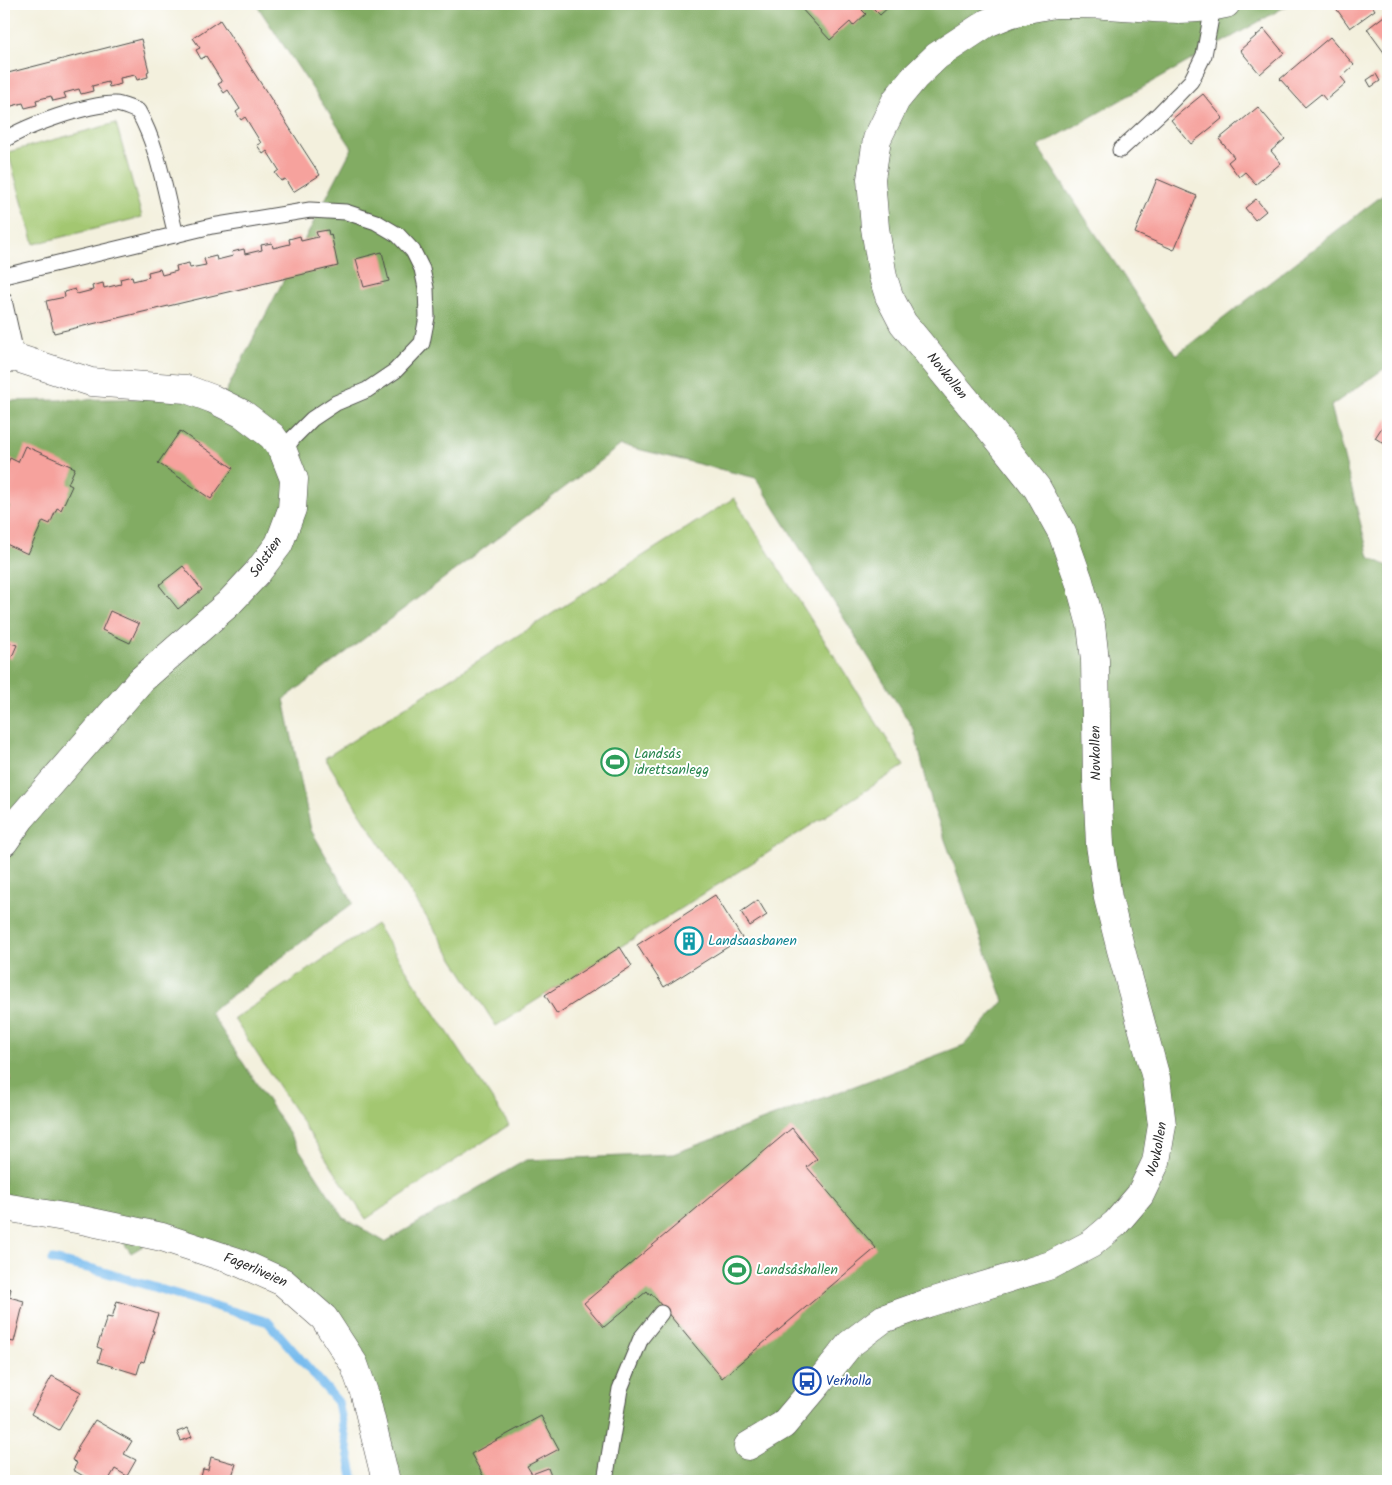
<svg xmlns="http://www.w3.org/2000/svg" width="1392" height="1485" font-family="Kalam,sans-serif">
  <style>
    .green { fill: #a3c771; stroke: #67794e }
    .forest { fill: #82ac63; stroke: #566c47; fill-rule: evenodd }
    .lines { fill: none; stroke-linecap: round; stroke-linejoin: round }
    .stream { stroke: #78bcee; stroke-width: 9 }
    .building { fill: #f6a29d }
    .lane-casing { stroke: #494946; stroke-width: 17 }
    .street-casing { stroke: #494946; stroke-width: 29 }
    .lane { stroke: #fff; stroke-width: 15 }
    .street { stroke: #fff; stroke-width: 28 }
    .labels { text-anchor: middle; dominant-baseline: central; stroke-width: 4; stroke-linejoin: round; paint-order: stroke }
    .street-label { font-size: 14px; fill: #2b2b2b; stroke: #fff }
    .leisure-label { font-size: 14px; fill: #27864d; stroke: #fff; text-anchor: start }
    .culture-label { font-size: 14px; fill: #0d838f; stroke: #fff; text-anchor: start }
    .transit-label { font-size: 14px; fill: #164399; stroke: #fff; text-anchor: start }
  </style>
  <rect width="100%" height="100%" fill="#fff"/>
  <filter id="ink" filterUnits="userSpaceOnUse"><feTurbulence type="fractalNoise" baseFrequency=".02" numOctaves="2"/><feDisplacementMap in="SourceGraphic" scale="10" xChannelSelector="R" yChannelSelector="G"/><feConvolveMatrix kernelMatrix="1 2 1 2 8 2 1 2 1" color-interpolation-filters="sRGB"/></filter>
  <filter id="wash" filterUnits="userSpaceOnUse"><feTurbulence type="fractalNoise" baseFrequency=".0096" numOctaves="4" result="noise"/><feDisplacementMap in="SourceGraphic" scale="20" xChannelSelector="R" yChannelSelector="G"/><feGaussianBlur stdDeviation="1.12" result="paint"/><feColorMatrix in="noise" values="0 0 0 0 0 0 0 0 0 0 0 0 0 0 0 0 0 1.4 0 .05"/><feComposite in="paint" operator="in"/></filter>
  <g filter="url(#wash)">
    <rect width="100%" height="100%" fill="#f3f0dd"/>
    <g class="green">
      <path d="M116 123 142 217 34 244 8 152Z"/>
      <path d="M734 498 904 766 496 1026 325 758Z"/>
      <path d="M376 924 509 1125 366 1219 234 1019Z"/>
    </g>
    <path class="forest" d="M256 4H1290L1038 147 1176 355 1388 191V366L1331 406 1369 557 1388 566V1481H383L378 1435 318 1312 262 1275 148 1243 131 1253 118 1235 4 1212V401L223 397 352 148ZM621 445 756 478 914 730 933 807 1004 1001 964 1045 673 1154 526 1160 385 1242 344 1218 210 1012 353 903 311 830 284 699Z"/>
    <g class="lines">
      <path class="stream" d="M52 1260 97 1270 268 1322 338 1402 354 1481"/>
    </g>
    <g id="blocks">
      <g class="building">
        <path d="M802 4H869L862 10 866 14 853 26 850 22 830 40 799 6Z"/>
        <path d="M869 4H892L880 15Z"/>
        <path d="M1333 4H1371L1375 10 1350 28Z"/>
        <path d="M1388 13V58L1367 29Z"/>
        <path d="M220 20 320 175 293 192 285 179 281 181 275 173 279 170 267 151 263 154 257 145 261 143 245 117 241 120 236 112 240 109 228 90 224 93 218 84 222 82 206 56 201 59 196 50 200 48 193 38Z"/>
        <path d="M1264 29 1284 53 1260 74 1240 50Z"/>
        <path d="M1330 37 1354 65 1341 77 1346 83 1326 100 1321 94 1305 107 1280 79Z"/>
        <path d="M141 39 149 71 147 72 148 77 137 80 135 75 120 78 121 84 109 87 108 82 92 86 93 91 81 94 79 89 64 93 66 98 53 101 51 96 36 100 37 105 25 108 23 103 8 107 9 113 4 114V74Z"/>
        <path d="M1376 74 1380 81 1371 87 1367 80Z"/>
        <path d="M1203 94 1223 118 1191 144 1171 120Z"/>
        <path d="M1258 107 1285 139 1271 151 1281 163 1256 184 1245 172 1239 177 1228 162 1234 157 1219 139Z"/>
        <path d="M1157 179 1197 196 1174 250 1135 233Z"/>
        <path d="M1256 199 1266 211 1255 220 1245 208Z"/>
        <path d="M328 230 329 235 331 234 338 266 54 333 46 301 65 297 64 292 75 289 77 294 93 290 92 286 103 283 104 288 121 284 120 279 132 276 133 281 149 277 148 272 160 269 162 275 177 271 176 266 189 263 190 268 206 265 204 259 216 256 217 260 233 256 232 252 244 249 245 254 262 250 261 245 272 243 273 248 290 244 289 239 300 236 301 241 318 237 316 232Z"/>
        <path d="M382 252 389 281 364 287 356 259Z"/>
        <path d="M1388 418V446L1375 438Z"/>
        <path d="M180 431 233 468 211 499 158 463Z"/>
        <path d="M25 446 75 468 68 484 72 486 61 510 57 508 50 524 43 521 28 554 4 543V520L10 506 4 503V493L7 486 4 484V472L10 458 18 462Z"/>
        <path d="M183 566 202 590 178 609 159 585Z"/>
        <path d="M110 611 139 624 130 643 102 630Z"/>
        <path d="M4 641 17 645 11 659 4 656Z"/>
        <path d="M715 895 742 938 664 987 637 945Z"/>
        <path d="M758 900 767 915 750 926 741 912Z"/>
        <path d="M620 947 632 966 557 1014 545 995Z"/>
        <path d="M4 1074 11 1076 4 1098Z"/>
        <path d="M792 1128 817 1159 807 1167 876 1248 722 1378 651 1293 650 1295 647 1291 604 1327 584 1303Z"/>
        <path d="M4 1287 11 1289 9 1297 24 1301 14 1342 4 1340Z"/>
        <path d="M117 1301 158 1314 152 1331H154L144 1362 141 1361 137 1374 98 1362 102 1349 97 1347 107 1317 112 1318Z"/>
        <path d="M52 1376 81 1392 59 1430 31 1414Z"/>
        <path d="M541 1416 559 1449 527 1466 532 1474 548 1468 553 1481H486L471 1454Z"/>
        <path d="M95 1420 132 1441 124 1454 136 1460 127 1476 115 1469 108 1481 104 1478 102 1481H92L73 1470 77 1463 72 1460 78 1449 77 1448Z"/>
        <path d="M188 1428 192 1437 181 1441 177 1432Z"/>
        <path d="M211 1457 236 1464 232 1476 247 1481H200L203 1469 208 1470Z"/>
      </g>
    </g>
  </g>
  <g filter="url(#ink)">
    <use href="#blocks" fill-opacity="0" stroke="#494946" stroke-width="1"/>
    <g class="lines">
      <g class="lane-casing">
        <g id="lane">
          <path d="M4 140C28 125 87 104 115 104 122 104 131 109 138 111 159 148 165 193 176 235"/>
          <path d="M1120 150 1160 113 1191 81 1204 55 1213 7"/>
          <path d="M4 276 212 226 310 210 346 212 376 222 398 235 413 251 422 269 426 288 427 317 422 343 395 371 367 390 336 403 312 419 294 437 283 451"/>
          <path d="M4 300 17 358"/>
          <path d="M605 1481 620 1389 641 1338 661 1313"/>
        </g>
      </g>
      <g class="street-casing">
        <g id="street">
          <path d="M1078 4C1126 4 1180 15 1226 4"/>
          <path d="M4 358H17L91 382 186 389 213 399 243 414 272 436 283 451 294 479 292 509 279 544 257 573 228 604 141 680 21 818 4 842"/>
          <path id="s1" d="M4 1207 82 1220 162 1237 238 1262 283 1282 324 1318 354 1364 365 1395 386 1481"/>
          <path id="s2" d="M748 1446 783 1425 817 1385 850 1344 883 1319 928 1303 1051 1265 1091 1244 1116 1223 1140 1195 1156 1162 1162 1125 1156 1078 1121 950 1108 898 1100 845 1097 779 1095 660 1091 625 1079 581 1062 533 1037 488 1000 441 903 323 889 296 883 277 875 228 871 179 877 139 896 100 915 77 937 56 987 23 1009 14 1032 8 1055 4H1075"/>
        </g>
      </g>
      <use href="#lane" class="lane"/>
      <use href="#street" class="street"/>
    </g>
  </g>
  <defs>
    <g id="stadium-ring" transform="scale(1.4375)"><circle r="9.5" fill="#fff" stroke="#2e9e5b" stroke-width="1.5"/><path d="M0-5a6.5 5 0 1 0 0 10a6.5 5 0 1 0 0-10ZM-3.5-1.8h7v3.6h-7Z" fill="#2e9e5b"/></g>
    <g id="building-ring" transform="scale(1.4375)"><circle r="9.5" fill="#fff" stroke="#0f9aa8" stroke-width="1.5"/><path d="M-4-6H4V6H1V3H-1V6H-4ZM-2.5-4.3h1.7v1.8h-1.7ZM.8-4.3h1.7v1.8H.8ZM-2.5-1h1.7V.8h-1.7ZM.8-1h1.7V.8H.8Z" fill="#0f9aa8"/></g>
    <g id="bus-ring" transform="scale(1.4375)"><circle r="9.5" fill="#fff" stroke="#1a4fb4" stroke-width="1.5"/><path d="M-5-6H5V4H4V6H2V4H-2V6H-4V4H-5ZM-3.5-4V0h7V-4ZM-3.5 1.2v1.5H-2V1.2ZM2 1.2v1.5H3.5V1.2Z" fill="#1a4fb4"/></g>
  </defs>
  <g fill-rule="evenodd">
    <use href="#stadium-ring" x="615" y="762"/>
    <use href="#building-ring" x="689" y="941"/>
    <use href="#stadium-ring" x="737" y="1270"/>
    <use href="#bus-ring" x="807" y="1381"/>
  </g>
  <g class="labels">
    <g class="street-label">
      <text transform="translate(947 376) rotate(51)">Novkollen</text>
      <text transform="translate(266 557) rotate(-55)">Solstien</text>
      <text transform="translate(1096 753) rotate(-91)">Novkollen</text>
      <text stroke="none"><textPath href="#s2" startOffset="528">Novkollen</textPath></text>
      <text stroke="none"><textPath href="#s1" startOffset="260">Fagerliveien</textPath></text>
    </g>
    <g class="leisure-label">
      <text x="634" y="754">Landsås<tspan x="634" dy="16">idrettsanlegg</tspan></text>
      <text x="756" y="1270">Landsåshallen</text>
    </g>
    <g class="culture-label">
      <text x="708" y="941">Landsaasbanen</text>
    </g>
    <g class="transit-label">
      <text x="826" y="1381">Verholla</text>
    </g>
  </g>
  <rect width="1392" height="1485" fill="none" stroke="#fff" stroke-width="20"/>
</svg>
